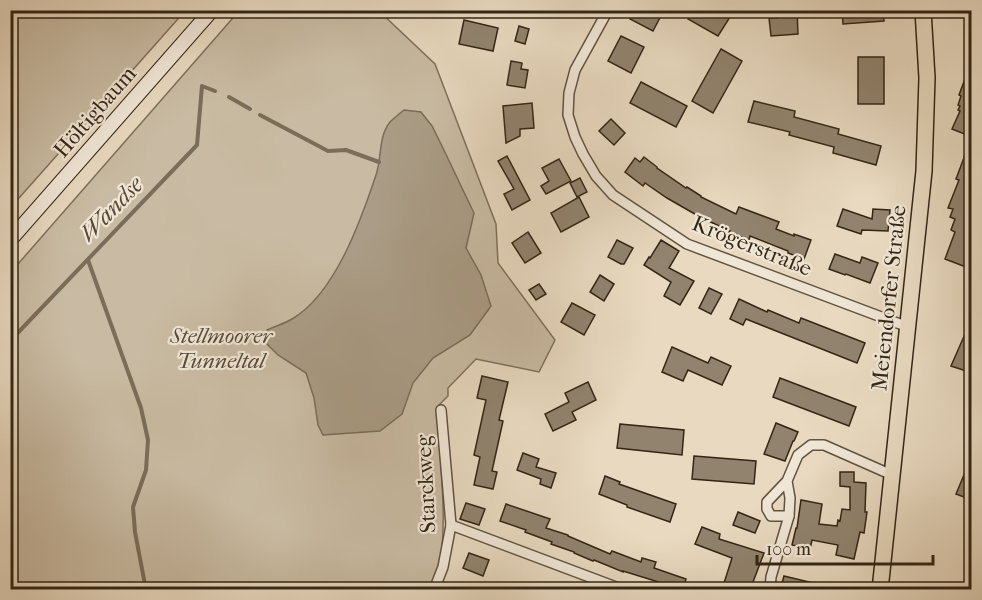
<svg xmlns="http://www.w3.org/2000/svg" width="982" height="600" font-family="'IM FELL French Canon',serif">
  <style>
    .green { fill: #c9bba3; stroke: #7e705c; stroke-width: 1.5 }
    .water { fill: #aa9c86; stroke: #7a6d59; stroke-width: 1.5 }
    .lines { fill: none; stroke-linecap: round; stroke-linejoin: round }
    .stream { stroke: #7a6d59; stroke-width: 4 }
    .building { fill: #91836e; stroke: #332615; stroke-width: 1.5 }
    .minor-casing { stroke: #605340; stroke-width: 12 }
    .secondary-casing { stroke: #332615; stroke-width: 16 }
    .primary-casing { stroke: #332615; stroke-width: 18 }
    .minor { stroke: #f0e6d6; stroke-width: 9 }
    .secondary { stroke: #f0e6d6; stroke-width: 14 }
    .primary { stroke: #e8d9c0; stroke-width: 15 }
    .labels { text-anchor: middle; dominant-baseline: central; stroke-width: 4.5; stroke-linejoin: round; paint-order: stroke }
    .street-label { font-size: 22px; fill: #332615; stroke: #f0e6d6 }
    .park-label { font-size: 22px; font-style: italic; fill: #584b38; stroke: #f0e6d6 }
    .water-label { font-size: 24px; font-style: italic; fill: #574937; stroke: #f0e6d6 }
  </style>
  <rect width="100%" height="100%" fill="#e8d9c0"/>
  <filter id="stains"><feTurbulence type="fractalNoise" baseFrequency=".00333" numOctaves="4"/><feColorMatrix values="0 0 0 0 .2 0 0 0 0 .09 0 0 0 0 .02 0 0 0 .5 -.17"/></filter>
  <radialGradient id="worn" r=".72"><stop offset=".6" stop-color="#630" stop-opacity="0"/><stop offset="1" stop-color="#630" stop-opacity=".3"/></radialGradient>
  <g class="green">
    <path d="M10 11H185L11 207H10Z"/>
    <path d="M239 11H379L435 64 496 224 498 263 555 340 539 372 476 359 448 388V396L437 407C438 445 455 564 428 590H11V272Z"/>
  </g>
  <path class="water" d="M404 110 421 112 432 126 441 144 474 213 466 248 481 275 491 306 470 335 433 358 413 383 402 414 380 431 323 435 318 425 314 398 306 373 278 355 264 341 267 330C275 326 284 324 292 319 335 294 361 220 376 175 382 158 378 137 390 122 394 118 399 114 404 110Z"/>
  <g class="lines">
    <g class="stream">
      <path d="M229 97 250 109"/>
      <path d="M260 115 328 151 346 150 379 162"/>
      <path d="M88 260 141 408 148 440 146 470 133 507 135 532 146 590"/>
      <path d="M10 341 197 145 202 86 215 91"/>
    </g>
  </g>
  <g class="building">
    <path d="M634 10H664L653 31 630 19Z"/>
    <path d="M693 10H719L730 17 718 36 688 19Z"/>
    <path d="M777 10H797L798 34 771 36 769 18H777Z"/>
    <path d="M842 10H883L884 21 843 24Z"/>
    <path d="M464 20 498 28 493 51 459 44Z"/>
    <path d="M519 26 529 29 525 44 515 41Z"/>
    <path d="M621 36 644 47 631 73 608 61Z"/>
    <path d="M721 49 742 61 713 113 692 101Z"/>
    <rect x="858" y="57" width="26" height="47"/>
    <path d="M511 61 522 63 521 69 528 70 525 88 507 85Z"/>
    <path d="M971 63H972V137L952 129 960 111 958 110 960 106 958 105 961 96 959 95Z"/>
    <path d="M641 82 687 106 676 127 630 103Z"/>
    <path d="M754 101 795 111 794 117 839 129 838 134 881 146 876 165 833 153 834 147 789 135 790 132 748 122Z"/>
    <path d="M532 103 534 128 520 129V136L506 143 503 106Z"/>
    <path d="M611 119 625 133 614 145 599 131Z"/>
    <path d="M971 139 972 252 966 267 945 259 955 232 951 230 955 219 950 217 953 209 948 208 959 180 956 179Z"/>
    <path d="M507 156 530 200 512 210 504 194 514 189 498 161Z"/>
    <path d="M644 157 657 167V168L686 188 687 187 701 196V197L736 214 739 207 779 222 776 229 794 236V234L811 240 804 259 788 253V251L750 236 749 240 729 232 730 231 700 217 667 198 645 183 643 186 625 172 635 158 640 162Z"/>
    <path d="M559 159 571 181 546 194 541 186 549 181 542 168Z"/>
    <path d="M580 178 587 192 577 197 570 183Z"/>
    <path d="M579 197 589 217 561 232 551 213Z"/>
    <path d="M843 209 872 219 873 209 890 210 888 231 862 230 861 234 837 226Z"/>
    <path d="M528 232 541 253 525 263 512 243Z"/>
    <path d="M617 240 633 248 624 264H621L608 257Z"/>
    <path d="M661 240 679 251 669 268 694 281 680 305 664 296 671 282 644 265 649 257 650 258Z"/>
    <path d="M835 254 860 263 862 257 878 263 870 283 846 274 845 275 829 269Z"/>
    <path d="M600 275 614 284 604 301 590 292Z"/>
    <path d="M539 284 546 294 536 300 529 290Z"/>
    <path d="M709 288 722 294 711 314 699 308Z"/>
    <path d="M739 299 767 312 768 310 799 323 801 318 865 343 857 363 746 319 743 325 730 319Z"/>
    <path d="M572 303 595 315 584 335 561 322Z"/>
    <path d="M972 318V373L951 366Z"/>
    <path d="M672 347 708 363 711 357 731 366 722 385 688 370 683 381 662 372Z"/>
    <path d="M482 376 508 382 499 420 503 421 492 471 497 472 493 489 474 485 480 457 474 455 486 400 477 398Z"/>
    <path d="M780 378 856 407 849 426 773 397Z"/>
    <path d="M588 382 596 400 572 412 576 420 553 431 545 414 569 402 565 393Z"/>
    <path d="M776 423 798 432 794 441H793L785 461 764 454Z"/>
    <path d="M620 424 684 430 682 455 617 448Z"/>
    <path d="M523 453 539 459 536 467 556 473 551 488 540 484 541 479 517 470Z"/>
    <path d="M694 456 756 461 754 484 692 479Z"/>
    <path d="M971 458H972V500L956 494Z"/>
    <path d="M840 472H854V482L866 483 865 512H867L864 533 860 532 854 559 836 555 838 545 812 540 810 549 792 545 796 528H797L801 500 822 504 819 524 837 526 838 520 840 521 842 509 850 510V487L840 486Z"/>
    <path d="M605 476 620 482 619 484 676 504 670 522 627 507V505L599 494Z"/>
    <path d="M466 503 485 509 479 525 460 519Z"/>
    <path d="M506 504 550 519 546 528 568 535V536L610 554 612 551 641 562 642 558 656 562 654 568 686 579 683 590H663L665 584 623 571V572L594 560 593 561 574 553V552L551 544 552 542 525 532 526 530 500 521Z"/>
    <path d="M738 512 760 521 755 533 733 525Z"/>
    <path d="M702 527 720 534 719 539 764 553 750 590H743L724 583 732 558 695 544Z"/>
    <path d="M469 553 489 560 483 576 463 568Z"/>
    <path d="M784 576 826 586 825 590H780Z"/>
  </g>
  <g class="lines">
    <g class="minor-casing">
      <g id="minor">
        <path d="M608 10 575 70 569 93 568 115 575 137 583 154 596 176 613 195 687 244 908 327"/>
        <path d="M787 481 767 502V509L771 516H789L790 498 787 481 798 455 811 445H824L892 475"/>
        <path d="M451 525 624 590"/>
        <path d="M434 590 443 567 451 525 441 410"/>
        <path d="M770 590 771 577 789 516"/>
      </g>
    </g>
    <g class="secondary-casing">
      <path id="secondary" d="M10 240 212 10"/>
    </g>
    <g class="primary-casing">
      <path id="primary" d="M880 590 924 171 927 78 923 10"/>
    </g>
    <use href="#minor" class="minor"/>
    <use href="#secondary" class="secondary"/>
    <use href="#primary" class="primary"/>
  </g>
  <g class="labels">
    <g class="street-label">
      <text transform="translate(95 112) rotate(-49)">Höltigbaum</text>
      <text transform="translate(752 246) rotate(22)">Krögerstraße</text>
      <text transform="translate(889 298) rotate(-84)">Meiendorfer Straße</text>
      <text transform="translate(426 484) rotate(-93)">Starckweg</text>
    </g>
    <g class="park-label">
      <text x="221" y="336">Stellmoorer<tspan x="221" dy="25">Tunneltal</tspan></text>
    </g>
    <g class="water-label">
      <text transform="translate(111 209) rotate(-46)">Wandse</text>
    </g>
  </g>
  <rect width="982" height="600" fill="none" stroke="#e8d9c0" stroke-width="36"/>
  <rect x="12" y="12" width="958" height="576" fill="none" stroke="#332615" stroke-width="3"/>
  <rect x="18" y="18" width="946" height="564" fill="none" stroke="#332615" stroke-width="1.5"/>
  <path d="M757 555v9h176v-9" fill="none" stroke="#332615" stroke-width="3"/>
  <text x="766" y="555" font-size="18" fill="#332615" stroke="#f0e6d6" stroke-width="4.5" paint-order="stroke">100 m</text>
  <rect width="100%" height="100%" filter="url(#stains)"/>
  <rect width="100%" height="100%" fill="url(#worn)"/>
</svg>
